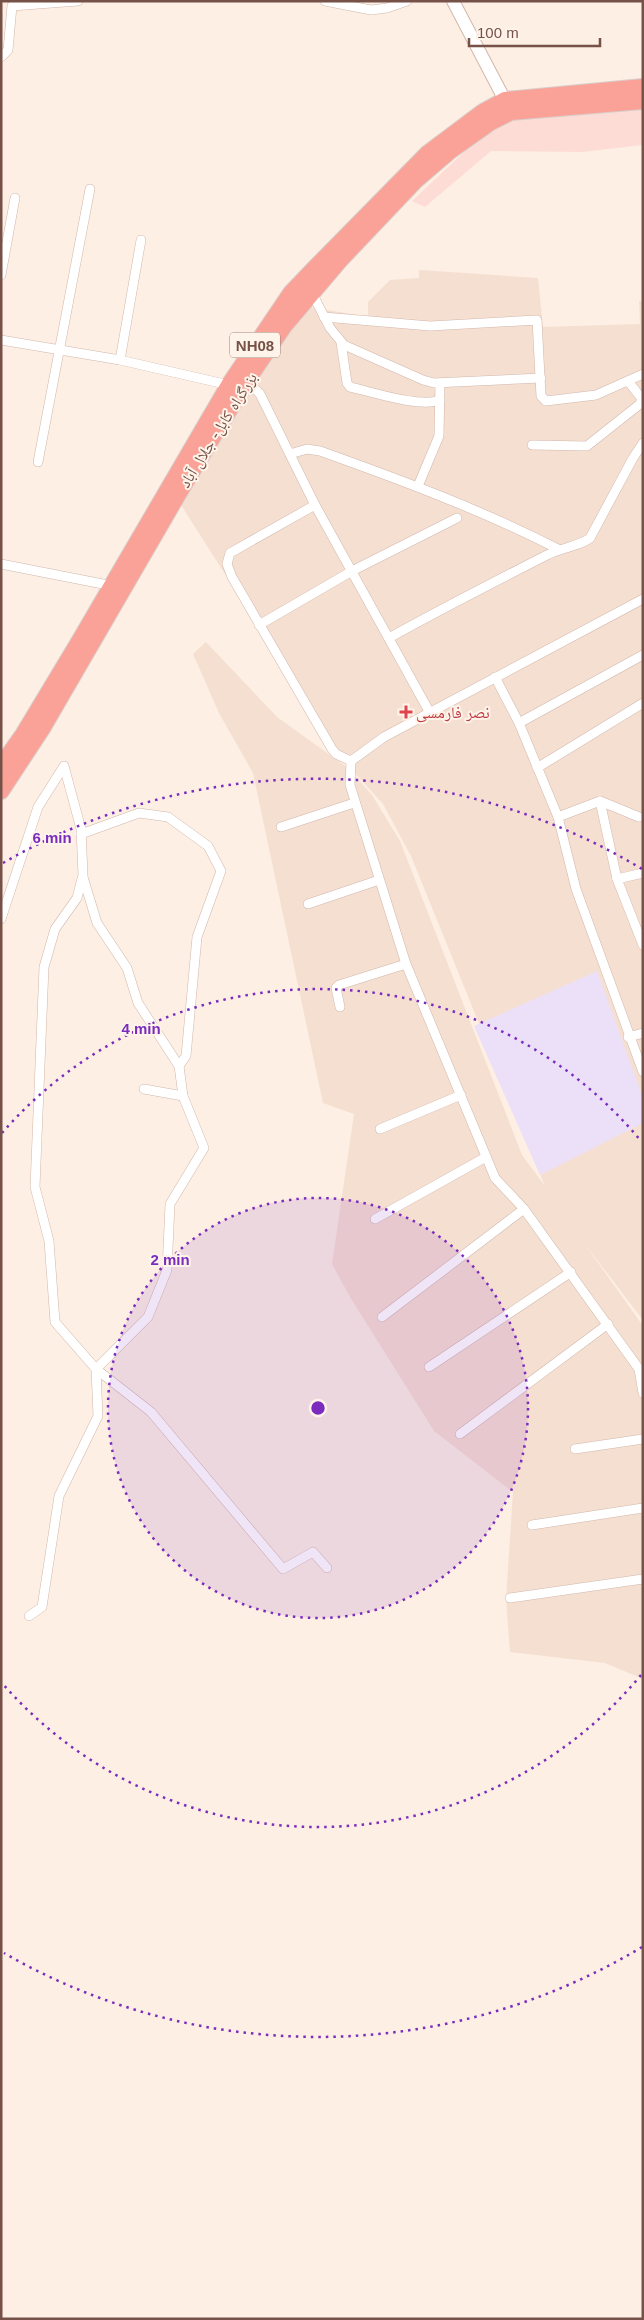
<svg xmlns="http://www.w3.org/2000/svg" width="644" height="2320" font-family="Helvetica,'Noto Naskh Arabic',sans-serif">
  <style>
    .residential { fill: #f5dfd1 }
    .commercial { fill: #fedcd6 }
    .education { fill: #ece0f9 }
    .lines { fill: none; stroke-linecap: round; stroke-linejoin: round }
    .street-casing { stroke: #d1b7ac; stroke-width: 10 }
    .secondary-casing { stroke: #d4b6a9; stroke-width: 14 }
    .highway-casing { stroke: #d9cecc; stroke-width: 18 }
    .street { stroke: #fff; stroke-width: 9 }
    .secondary { stroke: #fff; stroke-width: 12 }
    .highway { stroke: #faa297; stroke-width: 16 }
    .ring { fill: none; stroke: #7b2cbf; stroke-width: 2.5; stroke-dasharray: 2.5 5 }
    .health-dot { fill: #e0444e; stroke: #fff4ea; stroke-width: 2 }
    .labels { text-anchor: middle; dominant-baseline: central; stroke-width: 4; stroke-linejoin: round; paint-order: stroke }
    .shield { fill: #fff4ea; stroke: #9f8279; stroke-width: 1 }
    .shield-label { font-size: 15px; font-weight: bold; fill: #765148 }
    .street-label { font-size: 16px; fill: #765148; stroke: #fff4ea }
    .health-label { font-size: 16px; fill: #be3a42; stroke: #fff4ea; text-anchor: start }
    .centre { fill: #7b2cbf; stroke: #fff4ea; stroke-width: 2.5 }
    .ring-label { font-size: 15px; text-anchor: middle; font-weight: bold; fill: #7b2cbf; stroke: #fff4ea; stroke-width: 4; stroke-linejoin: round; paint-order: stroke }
  </style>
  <rect width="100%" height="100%" fill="#fdefe3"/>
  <path class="residential" d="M419 270 538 278 543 327 640 324 639 301 643 302V1320L584 1243 643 1326V1679L605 1663 510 1652 506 1599 513 1492 434 1431 350 1297 332 1264 354 1114 323 1103 253 773 219 713 193 654 206 642 277 717 348 768 372 795 400 841 522 1155 545 1186 411 856 383 804 344 761 181 505 237 400 310 307 368 317V302L390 280 419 278Z"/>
  <path class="commercial" d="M643 108V145L582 152 491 151 425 207 412 201 481 136 507 122 532 115Z"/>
  <path class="education" d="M597 971 643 1098V1123L540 1175 474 1026Z"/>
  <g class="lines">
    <g class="street-casing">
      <g id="street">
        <path d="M325 1 371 10 387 8 407 1"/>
        <path d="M1 57 8 50 12 6 78 1"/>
        <path d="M1 275 15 198"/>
        <path d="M311 291 330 328 344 345 423 380 434 383 541 378"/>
        <path d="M324 317 430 326 537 320 541 396 546 401 596 395 643 374"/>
        <path d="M1 340 120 360 229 385"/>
        <path d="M341 342 347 383 350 387C372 392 420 408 440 400"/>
        <path d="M120 360 141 240"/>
        <path d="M248 379 250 384 260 394 315 505 430 713"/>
        <path d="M532 445 587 446 640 404 642 399 628 381"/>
        <path d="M290 454 307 449 320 451C401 480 482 510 558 549"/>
        <path d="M38 462 90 189"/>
        <path d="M418 486 439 436 440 383"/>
        <path d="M315 505 230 553 227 564 232 577 332 749 336 754 351 761"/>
        <path d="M1 564 113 586"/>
        <path d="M643 599 384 737 351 761 350 785 406 964 495 1178 524 1209 639 1369 643 1393"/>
        <path d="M259 625 352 571 457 518"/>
        <path d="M389 638C441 609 494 582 547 555 558 549 582 545 590 538L633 458 643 443"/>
        <path d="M495 677 519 723 558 817 576 889 643 1072"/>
        <path d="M519 723 643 655"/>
        <path d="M537 768 643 703"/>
        <path d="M600 801 617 879 643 945"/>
        <path d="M558 817 600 801 639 817"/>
        <path d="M281 827 354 803"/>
        <path d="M81 834 139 813 168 817 208 846 221 871 197 937 186 1056 179 1066"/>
        <path d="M83 877 97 923 127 968 138 1003 179 1066 183 1096"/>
        <path d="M617 879 643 873"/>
        <path d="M308 904 379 880"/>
        <path d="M1 919 38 807 64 766 81 829 83 875 77 898 55 929 44 967 35 1187 49 1241 55 1322 96 1369 98 1416 59 1496 42 1607 29 1616"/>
        <path d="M340 1007 336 988 339 985 406 964"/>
        <path d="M628 1037 643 1033"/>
        <path d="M144 1089 183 1096 204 1148 170 1204 167 1270 148 1317 96 1369 151 1412 283 1569 313 1552 327 1568"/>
        <path d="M380 1129 461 1095"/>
        <path d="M375 1219 486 1157"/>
        <path d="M382 1317 524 1209"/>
        <path d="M429 1367 571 1272"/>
        <path d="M460 1434 608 1324"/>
        <path d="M575 1449 643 1439"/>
        <path d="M532 1525 643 1508"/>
        <path d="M510 1598 643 1579"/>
      </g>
    </g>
    <g class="secondary-casing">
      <path id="secondary" d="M453 1 509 108"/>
    </g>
    <g class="highway-casing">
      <g id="highway">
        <path d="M1 766 23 735 79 642 229 385 291 293 313 270 427 154 483 112 505 100 643 87"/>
        <path d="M1 791 43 727 177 496 248 379 284 326 340 260 415 181 450 151 491 122 511 112 643 101"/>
      </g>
    </g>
    <use href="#street" class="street"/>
    <use href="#secondary" class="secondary"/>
    <use href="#highway" class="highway"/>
  </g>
  <circle cx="318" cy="1408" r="210" fill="#7b2cbf" fill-opacity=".12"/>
  <g class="ring">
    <circle cx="318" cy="1408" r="210"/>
    <path d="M641 1675A419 419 0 0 1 2 1683M2 1133A419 419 0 0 1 641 1141"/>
    <path d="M642 1947A629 629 0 0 1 4 1953M3 863A629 629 0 0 1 642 869"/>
  </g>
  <path class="health-dot" d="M403.5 704.5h5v5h5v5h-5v5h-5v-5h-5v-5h5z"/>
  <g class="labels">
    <rect class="shield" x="230" y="332.5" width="50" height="25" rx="4"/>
    <g class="shield-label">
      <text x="255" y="345">NH08</text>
    </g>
    <g class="street-label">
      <text transform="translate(218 430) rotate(-58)">بزرگراه کابل- جلال آباد</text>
    </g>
    <g class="health-label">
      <text x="416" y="712">نصر فارمسی</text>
    </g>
  </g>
  <circle cx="318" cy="1408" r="8" class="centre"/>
  <g class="ring-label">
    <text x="52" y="843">6 min</text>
    <text x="141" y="1034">4 min</text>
    <text x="170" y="1265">2 min</text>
  </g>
  <rect width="644" height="2320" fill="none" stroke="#765148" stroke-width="5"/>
  <path d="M469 38v8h131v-8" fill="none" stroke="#765148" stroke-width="2.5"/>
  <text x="477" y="38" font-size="15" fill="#765148" stroke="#fff4ea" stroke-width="4" paint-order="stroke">100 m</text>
</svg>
